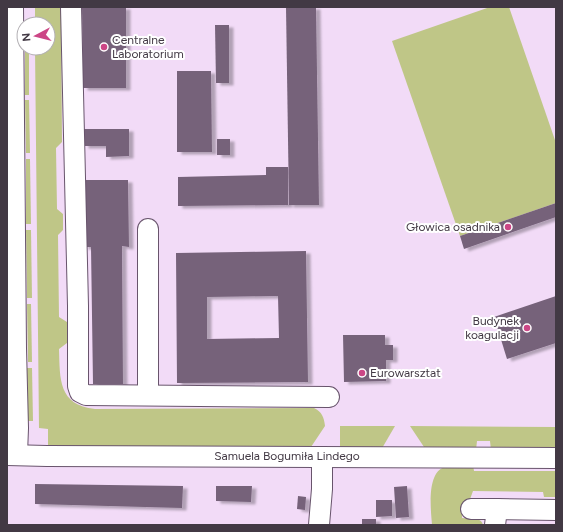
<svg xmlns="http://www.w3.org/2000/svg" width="563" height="532" font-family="Figtree,sans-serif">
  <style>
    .green { fill: #bfc687 }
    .building { fill: #76627a; fill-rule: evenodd; filter: url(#shadow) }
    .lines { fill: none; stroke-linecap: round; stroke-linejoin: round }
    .minor-casing { stroke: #68546c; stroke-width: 22 }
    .minor { stroke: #fff; stroke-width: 20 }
    .poi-dot { fill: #cc4686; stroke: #fff; stroke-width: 1.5 }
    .labels { text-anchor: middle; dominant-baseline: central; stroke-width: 4; stroke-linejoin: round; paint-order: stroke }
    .poi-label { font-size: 12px; fill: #423944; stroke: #fff; text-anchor: start }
    .street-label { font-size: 12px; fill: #423944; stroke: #fff }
  </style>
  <defs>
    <filter id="shadow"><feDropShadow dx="4.5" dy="2.5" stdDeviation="1" flood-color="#0004"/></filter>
  </defs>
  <rect width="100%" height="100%" fill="#f2dbf7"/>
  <g class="green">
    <path d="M35 7H61L62 142 56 148 57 209 63 214V230L58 235 59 317 67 322V343L59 349C60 379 58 405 95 409L314 408C322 412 324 417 325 426L309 450 48 447V429L39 428 35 48H48V24H35Z"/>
    <path d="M490 7H509L556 143V203L460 236 392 41Z"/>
    <rect x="25" y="48" width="4" height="47"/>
    <path d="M25 100H29L30 153H26Z"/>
    <path d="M26 159H30L31 224H26Z"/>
    <path d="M26 230H31L32 298H27Z"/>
    <path d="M27 304H31L32 362H28Z"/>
    <path d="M27 368H32L33 421H28Z"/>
    <path d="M340 426H395L381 450 340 449Z"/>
    <path d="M410 426 556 427V451L491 450 490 441H477L476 450H426Z"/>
    <path d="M473 465 474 471H556V497H544L543 492 473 491 469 502H463L462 518C469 519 481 516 483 525H432C431 511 426 472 445 467 454 465 464 466 473 465Z"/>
  </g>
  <g class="building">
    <path d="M82 7H126V88H83Z"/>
    <path d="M286 7H316L319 205H289Z"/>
    <path d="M215 25H229V83H216Z"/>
    <path d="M177 71H211L212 152H177Z"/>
    <path d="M84 129H129V156L106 157V146H84Z"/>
    <rect x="217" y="139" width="13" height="16"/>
    <path d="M266 167H288V205L178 206V177L266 175Z"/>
    <path d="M84 180H128L129 247 122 246 123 384H93L91 247H84Z"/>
    <path d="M556 203V217L464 249 460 236Z"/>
    <path d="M306 251 308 382 177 383 176 253ZM278 296 279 338 207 339V297Z"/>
    <path d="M556 296V343L507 359 494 317Z"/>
    <path d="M343 335H385V345H393V360H386V381L344 382Z"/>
    <path d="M35 484 183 486 182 508 35 504Z"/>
    <path d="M216 486H252L251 502 216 501Z"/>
    <path d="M407 486 409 517 396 518 394 487Z"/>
    <path d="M298 496 306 497 305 510 297 509Z"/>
    <path d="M376 500H392V516L376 517Z"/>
    <rect x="362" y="519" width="14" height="6"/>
  </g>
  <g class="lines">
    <g class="minor-casing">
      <g id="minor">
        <path d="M13 7 16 348 18 428 17 454"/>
        <path d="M71 7 78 306V386L80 392 86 395 329 397"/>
        <path d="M148 395V229"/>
        <path d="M7 455 47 456 556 458"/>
        <path d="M471 509H497"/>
        <path d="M319 525 322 489V457"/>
        <path d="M495 525 497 509 556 510"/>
      </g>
    </g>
    <use href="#minor" class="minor"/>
  </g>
  <g class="poi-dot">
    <circle cx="104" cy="47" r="4"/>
    <circle cx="508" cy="227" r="4"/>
    <circle cx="527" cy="328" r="4"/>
    <circle cx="362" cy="373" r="4"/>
  </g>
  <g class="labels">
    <g class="poi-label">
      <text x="112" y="40">Centralne<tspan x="112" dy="14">Laboratorium</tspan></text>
      <text x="500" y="227" text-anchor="end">Głowica osadnika</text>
      <text x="519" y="321" text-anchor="end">Budynek<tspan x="519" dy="14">koagulacji</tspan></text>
      <text x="370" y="373">Eurowarsztat</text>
    </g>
    <g class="street-label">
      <text x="287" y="456">Samuela Bogumiła Lindego</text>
    </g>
  </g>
  <rect width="563" height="532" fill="none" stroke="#423944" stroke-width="16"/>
  <g transform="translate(36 36) rotate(263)"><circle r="19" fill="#ffffff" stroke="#b3b0b4"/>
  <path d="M0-3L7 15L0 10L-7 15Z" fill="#cc4686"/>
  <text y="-6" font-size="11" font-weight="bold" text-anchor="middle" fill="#423944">N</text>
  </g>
</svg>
